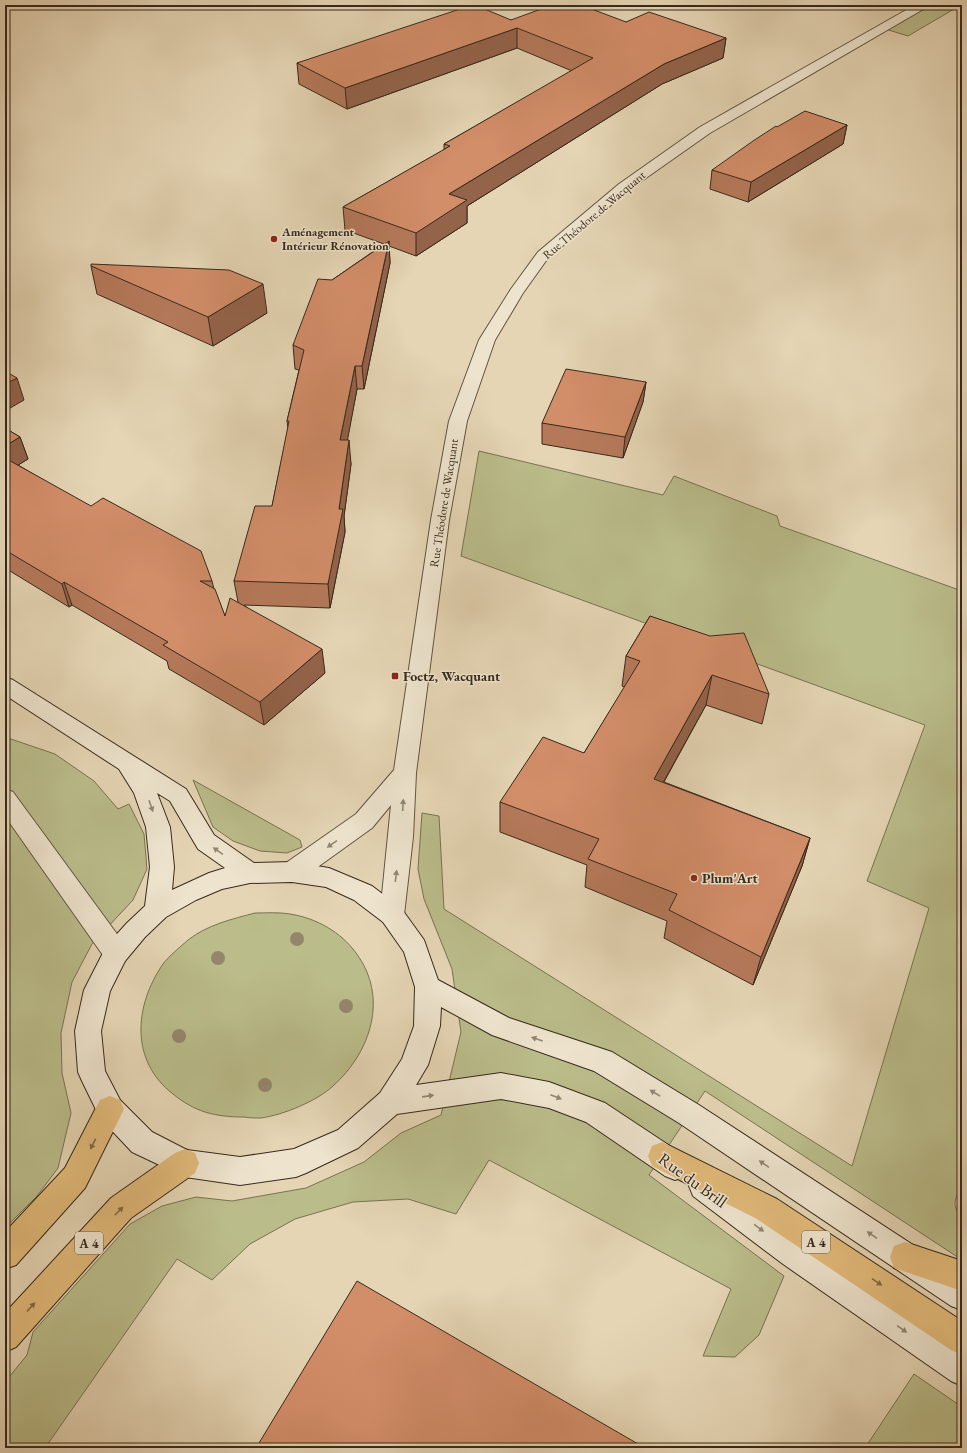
<svg xmlns="http://www.w3.org/2000/svg" width="967" height="1453" font-family="'EB Garamond',serif">
  <style>
    .green { fill: #babc8a; stroke: #787253 }
    .lines { fill: none; stroke-linecap: round; stroke-linejoin: round }
    .service-casing { stroke: #625442; stroke-width: 2 }
    .minor-casing { stroke: #625442; stroke-width: 2 }
    .secondary-casing { stroke: #37291c; stroke-width: 2 }
    .motorway-casing { stroke: #37291c; stroke-width: 2 }
    .service { fill: #eee4ce; fill-rule: evenodd }
    .minor { fill: #eee4ce; fill-rule: evenodd }
    .secondary { fill: #eee4ce; fill-rule: evenodd }
    .motorway { fill: #e2ba7a; fill-rule: evenodd }
    .tree { fill: #94866c }
    .wall { fill: #b5795a; stroke: #37291c }
    .shaded-wall { fill: #93634a; stroke: #37291c }
    .building { fill: #d28d69; stroke: #37291c }
    .oneway { fill: #928675 }
    .oneway2 { fill: #846a46 }
    .poi-dot { fill: #8f2418; stroke: #eee4ce; stroke-width: 1.5 }
    .labels { text-anchor: middle; dominant-baseline: central; stroke-width: 3; stroke-linejoin: round; paint-order: stroke }
    .far-street-label { font-size: 12px; fill: #37291c; stroke: #eee4ce }
    .far-poi-label { font-size: 12px; font-weight: bold; fill: #37291c; stroke: #eee4ce; text-anchor: start }
    .shield { fill: #eee4ce; stroke: #6e6151; stroke-width: 1 }
    .shield-label { font-size: 13px; font-weight: bold; fill: #37291c }
    .poi-label { font-size: 14px; font-weight: bold; fill: #37291c; stroke: #eee4ce; text-anchor: start }
    .near-street-label { font-size: 17px; fill: #37291c; stroke: #eee4ce }
  </style>
  <rect width="100%" height="100%" fill="#e5d5b4"/>
  <filter id="stains"><feTurbulence type="fractalNoise" baseFrequency=".005" numOctaves="4"/><feColorMatrix values="0 0 0 0 .2 0 0 0 0 .09 0 0 0 0 .02 0 0 0 .5 -.17"/></filter>
  <radialGradient id="worn" r=".72"><stop offset=".6" stop-color="#630" stop-opacity="0"/><stop offset="1" stop-color="#630" stop-opacity=".3"/></radialGradient>
  <g class="green">
    <path d="M923 5H961L908 36 882 28Z"/>
    <path d="M479 451 663 495 674 476 777 516 780 526 962 591V1187C948 1207 959 1208 962 1225 964 1236 962 1249 962 1260L705 1091 649 1175 784 1276 759 1335 735 1357 703 1356 731 1289 489 1160 456 1214 408 1199 353 1202 295 1219 250 1244 212 1280 177 1259 45 1448H5V1382L27 1355 33 1332 130 1224 162 1206 196 1197 232 1201 306 1188 364 1162 401 1133 441 1115 461 1032 452 969 424 899 418 869 422 813 439 816 444 909 852 1166 929 908 867 881 925 725 461 556Z"/>
    <path d="M5 737 55 754 94 781 118 809 129 804 144 834 147 869 133 900 92 944 72 982 61 1033 62 1073 71 1113 58 1168 37 1196 5 1228Z"/>
    <path d="M193 780 300 840 302 847 287 853 260 851 233 841 213 827Z"/>
    <path d="M255 913C266 913 279 912 290 914 316 918 341 932 356 953 389 997 371 1052 333 1086 317 1101 283 1115 261 1118 255 1118 249 1118 244 1117 215 1117 195 1112 173 1094 130 1061 134 1006 163 964 169 956 180 947 188 940 207 925 232 919 255 913Z"/>
    <path d="M914 1374 962 1407V1448H865Z"/>
  </g>
  <g class="lines">
    <g class="service-casing">
      <path id="service" d="M5 789 13 792 125 945 129 953 125 961 116 964 107 961 5 816Z"/>
    </g>
    <g class="minor-casing">
      <path id="minor" d="M915 5H929L927 7 710 133 629 190 548 258 523 293 495 340 467 421 449 520 416 773 413 837 404 915 401 922 392 925 383 922 380 915 391 805 372 828 301 879 292 882 283 879 280 872 283 865 356 814 394 770 431 520 449 421 479 340 511 289 538 252 619 184 700 127Z"/>
    </g>
    <g class="secondary-casing">
      <g id="secondary">
        <path d="M5 677 13 680 186 789 214 835 254 863 292 862 329 868 372 886 401 908 424 940 438 980 509 1018 612 1052 699 1105 962 1277V1310L951 1306 679 1123 594 1071 492 1035 441 1007 440 1026 428 1065 416 1085 501 1073 549 1082 605 1103 685 1156 689 1166 685 1176 675 1180 665 1176 586 1122 549 1108 501 1099 397 1114 358 1148 306 1173 296 1177 240 1185 185 1177 132 1152 100 1118 82 1081 78 1072 75 1031 84 990 107 945 127 923 145 906 150 867 146 827 134 793 119 769 5 695ZM157 793 170 801 198 849 225 868 209 873 172 890 174 867 170 827ZM292 882 326 887 354 900 383 922 404 952 415 987 414 1026 402 1059 380 1093 338 1130 294 1149 240 1157 187 1150 152 1132 120 1100 105 1071 101 1031 110 991 125 961 145 937 166 917 196 900 222 889 250 883Z"/>
        <path d="M703 1172 713 1176 805 1242 962 1351V1386L951 1381 783 1264 693 1196 689 1186 693 1176Z"/>
      </g>
    </g>
    <g class="motorway-casing">
      <g id="motorway">
        <path d="M110 1096 120 1100 124 1109 85 1188 16 1265 5 1269V1232L65 1168 100 1100Z"/>
        <path d="M662 1142 777 1199 962 1321V1355L951 1350 757 1219 652 1166 648 1156 652 1146Z"/>
        <path d="M185 1149 195 1153 199 1163 195 1173 131 1218 16 1347 5 1352V1313L111 1198 175 1153Z"/>
        <path d="M905 1242 962 1261V1291L894 1268 890 1257 894 1246Z"/>
      </g>
    </g>
    <use href="#service" class="service"/>
    <use href="#minor" class="minor"/>
    <use href="#secondary" class="secondary"/>
    <use href="#motorway" class="motorway"/>
  </g>
  <g class="tree">
    <circle cx="297" cy="939" r="7"/>
    <circle cx="218" cy="958" r="7"/>
    <circle cx="346" cy="1006" r="7"/>
    <circle cx="179" cy="1036" r="7"/>
    <circle cx="265" cy="1085" r="7"/>
  </g>
  <g class="wall">
    <path d="M511 20 626 22 726 38 723 58 662 84 467 206V223L416 256 389 246 390 263 364 389H357L347 440 351 464 344 516 345 532 330 608 244 605 325 673 264 725 169 669 167 661 72 605 69 607 5 568V428L20 437 28 459 18 465 212 581 214 589 225 616 238 602 234 581 272 506 288 429 287 421 299 370 295 369 293 345 332 280 384 244 345 230 343 207 444 150V144L572 71 517 48 347 109 299 84 297 63Z"/>
    <path d="M847 125 843 144 748 202 710 189 712 170Z"/>
    <path d="M91 266 267 313 213 346 97 294Z"/>
    <path d="M646 382 643 402 623 458 542 444V423Z"/>
    <path d="M650 616 769 694 762 724 706 705 664 782 810 838 802 866 753 985 664 938 667 921 585 887 587 865 500 832V802L584 753 625 687 622 686 626 656Z"/>
  </g>
  <g class="shaded-wall">
    <path d="M517 28V48L347 109 345 88Z"/>
    <path d="M726 38 723 58 662 84 467 206V223L416 256V233L449 194 664 64Z"/>
    <path d="M847 125 843 144 748 202 751 182Z"/>
    <path d="M389 241 390 263 364 389 362 366Z"/>
    <path d="M263 284 267 313 213 346 208 317Z"/>
    <path d="M355 366 357 389 343 464 340 440Z"/>
    <path d="M17 378 24 400 5 411V384Z"/>
    <path d="M646 382 643 402 623 458 625 437Z"/>
    <path d="M20 437 28 459 5 473V446Z"/>
    <path d="M349 440 351 464 344 516 345 532 330 608 328 584Z"/>
    <path d="M64 582 72 605 69 607 62 584Z"/>
    <path d="M322 649 325 673 264 725 260 702Z"/>
    <path d="M712 675 706 705 649 808 654 779Z"/>
    <path d="M810 838 802 866 753 985 761 957Z"/>
  </g>
  <g class="building">
    <path d="M472 5H475L511 20 552 5H581L626 22 649 12 726 38 664 64 449 194 467 200 416 233 343 207 450 146 444 144 593 58 517 28 345 88 297 63Z"/>
    <path d="M805 111 847 125 751 182 712 170 753 141 776 126 777 127Z"/>
    <path d="M389 241 362 366H355L340 440H349L339 509H343L328 584 234 581 255 506H272L289 421H287L304 350 293 345 318 279 332 280Z"/>
    <path d="M91 264 229 270 263 284 208 317 91 266Z"/>
    <path d="M566 369 646 382 625 437 542 423Z"/>
    <path d="M5 371 17 378 5 384Z"/>
    <path d="M5 428 20 437 5 446Z"/>
    <path d="M5 458 91 506 103 498 201 551 212 581H200L215 589 225 616 230 598 322 649 260 702 163 645 168 642 64 582 62 584 5 550Z"/>
    <path d="M650 616 710 636 744 633 769 694 712 675 654 779 810 838 761 957 669 910 677 894 588 859 599 839 500 802 543 737 584 753 640 661 626 656Z"/>
    <path d="M357 1281 645 1448H256Z"/>
  </g>
  <defs><path id="oneway-solid" d="M-6-.8H1V-3.2L6.5 0L1 3.2V.8H-6Z"/></defs>
  <g class="oneway">
    <use href="#oneway-solid" transform="translate(403 805) rotate(-87)"/>
    <use href="#oneway-solid" transform="translate(151 806) rotate(71)"/>
    <use href="#oneway-solid" transform="translate(332 844) rotate(145)"/>
    <use href="#oneway-solid" transform="translate(218 851) rotate(-145)"/>
    <use href="#oneway-solid" transform="translate(396 876) rotate(-83)"/>
    <use href="#oneway-solid" transform="translate(537 1039) rotate(-161)"/>
    <use href="#oneway-solid" transform="translate(655 1093) rotate(-149)"/>
    <use href="#oneway-solid" transform="translate(428 1096) rotate(-8)"/>
    <use href="#oneway-solid" transform="translate(556 1097) rotate(21)"/>
    <use href="#oneway-solid" transform="translate(764 1164) rotate(-146)"/>
    <use href="#oneway-solid" transform="translate(759 1228) rotate(36)"/>
    <use href="#oneway-solid" transform="translate(872 1235) rotate(-146)"/>
    <use href="#oneway-solid" transform="translate(902 1329) rotate(35)"/>
  </g>
  <g class="oneway2">
    <use href="#oneway-solid" transform="translate(93 1144) rotate(117)"/>
    <use href="#oneway-solid" transform="translate(119 1211) rotate(-45)"/>
    <use href="#oneway-solid" transform="translate(877 1282) rotate(34)"/>
    <use href="#oneway-solid" transform="translate(31 1307) rotate(-48)"/>
  </g>
  <g class="poi-dot">
    <circle cx="274" cy="239" r="4"/>
    <rect x="391" y="672" width="8" height="8" rx="2"/>
    <circle cx="694" cy="878" r="4"/>
  </g>
  <g class="labels">
    <g class="far-street-label">
      <text transform="translate(594 215) rotate(-40)">Rue Théodore de Wacquant</text>
      <text transform="translate(444 503) rotate(-81)">Rue Théodore de Wacquant</text>
    </g>
    <g class="far-poi-label">
      <text x="282" y="232">Aménagement<tspan x="282" dy="14">Intérieur Rénovation</tspan></text>
    </g>
    <g class="shield">
      <rect x="802" y="1231" width="28" height="22" rx="3"/>
      <rect x="75" y="1232" width="28" height="22" rx="3"/>
    </g>
    <g class="shield-label">
      <text x="816" y="1242">A 4</text>
      <text x="89" y="1243">A 4</text>
    </g>
    <g class="poi-label">
      <text x="403" y="676">Foetz, Wacquant</text>
      <text x="702" y="878">Plum'Art</text>
    </g>
    <g class="near-street-label">
      <text transform="translate(693 1180) rotate(36)">Rue du Brill</text>
    </g>
  </g>
  <rect width="967" height="1453" fill="none" stroke="#e5d5b4" stroke-width="20"/>
  <rect x="6" y="6" width="955" height="1441" fill="none" stroke="#37291c" stroke-width="2"/>
  <rect x="10" y="10" width="947" height="1433" fill="none" stroke="#37291c"/>
  <rect width="100%" height="100%" filter="url(#stains)"/>
  <rect width="100%" height="100%" fill="url(#worn)"/>
</svg>
